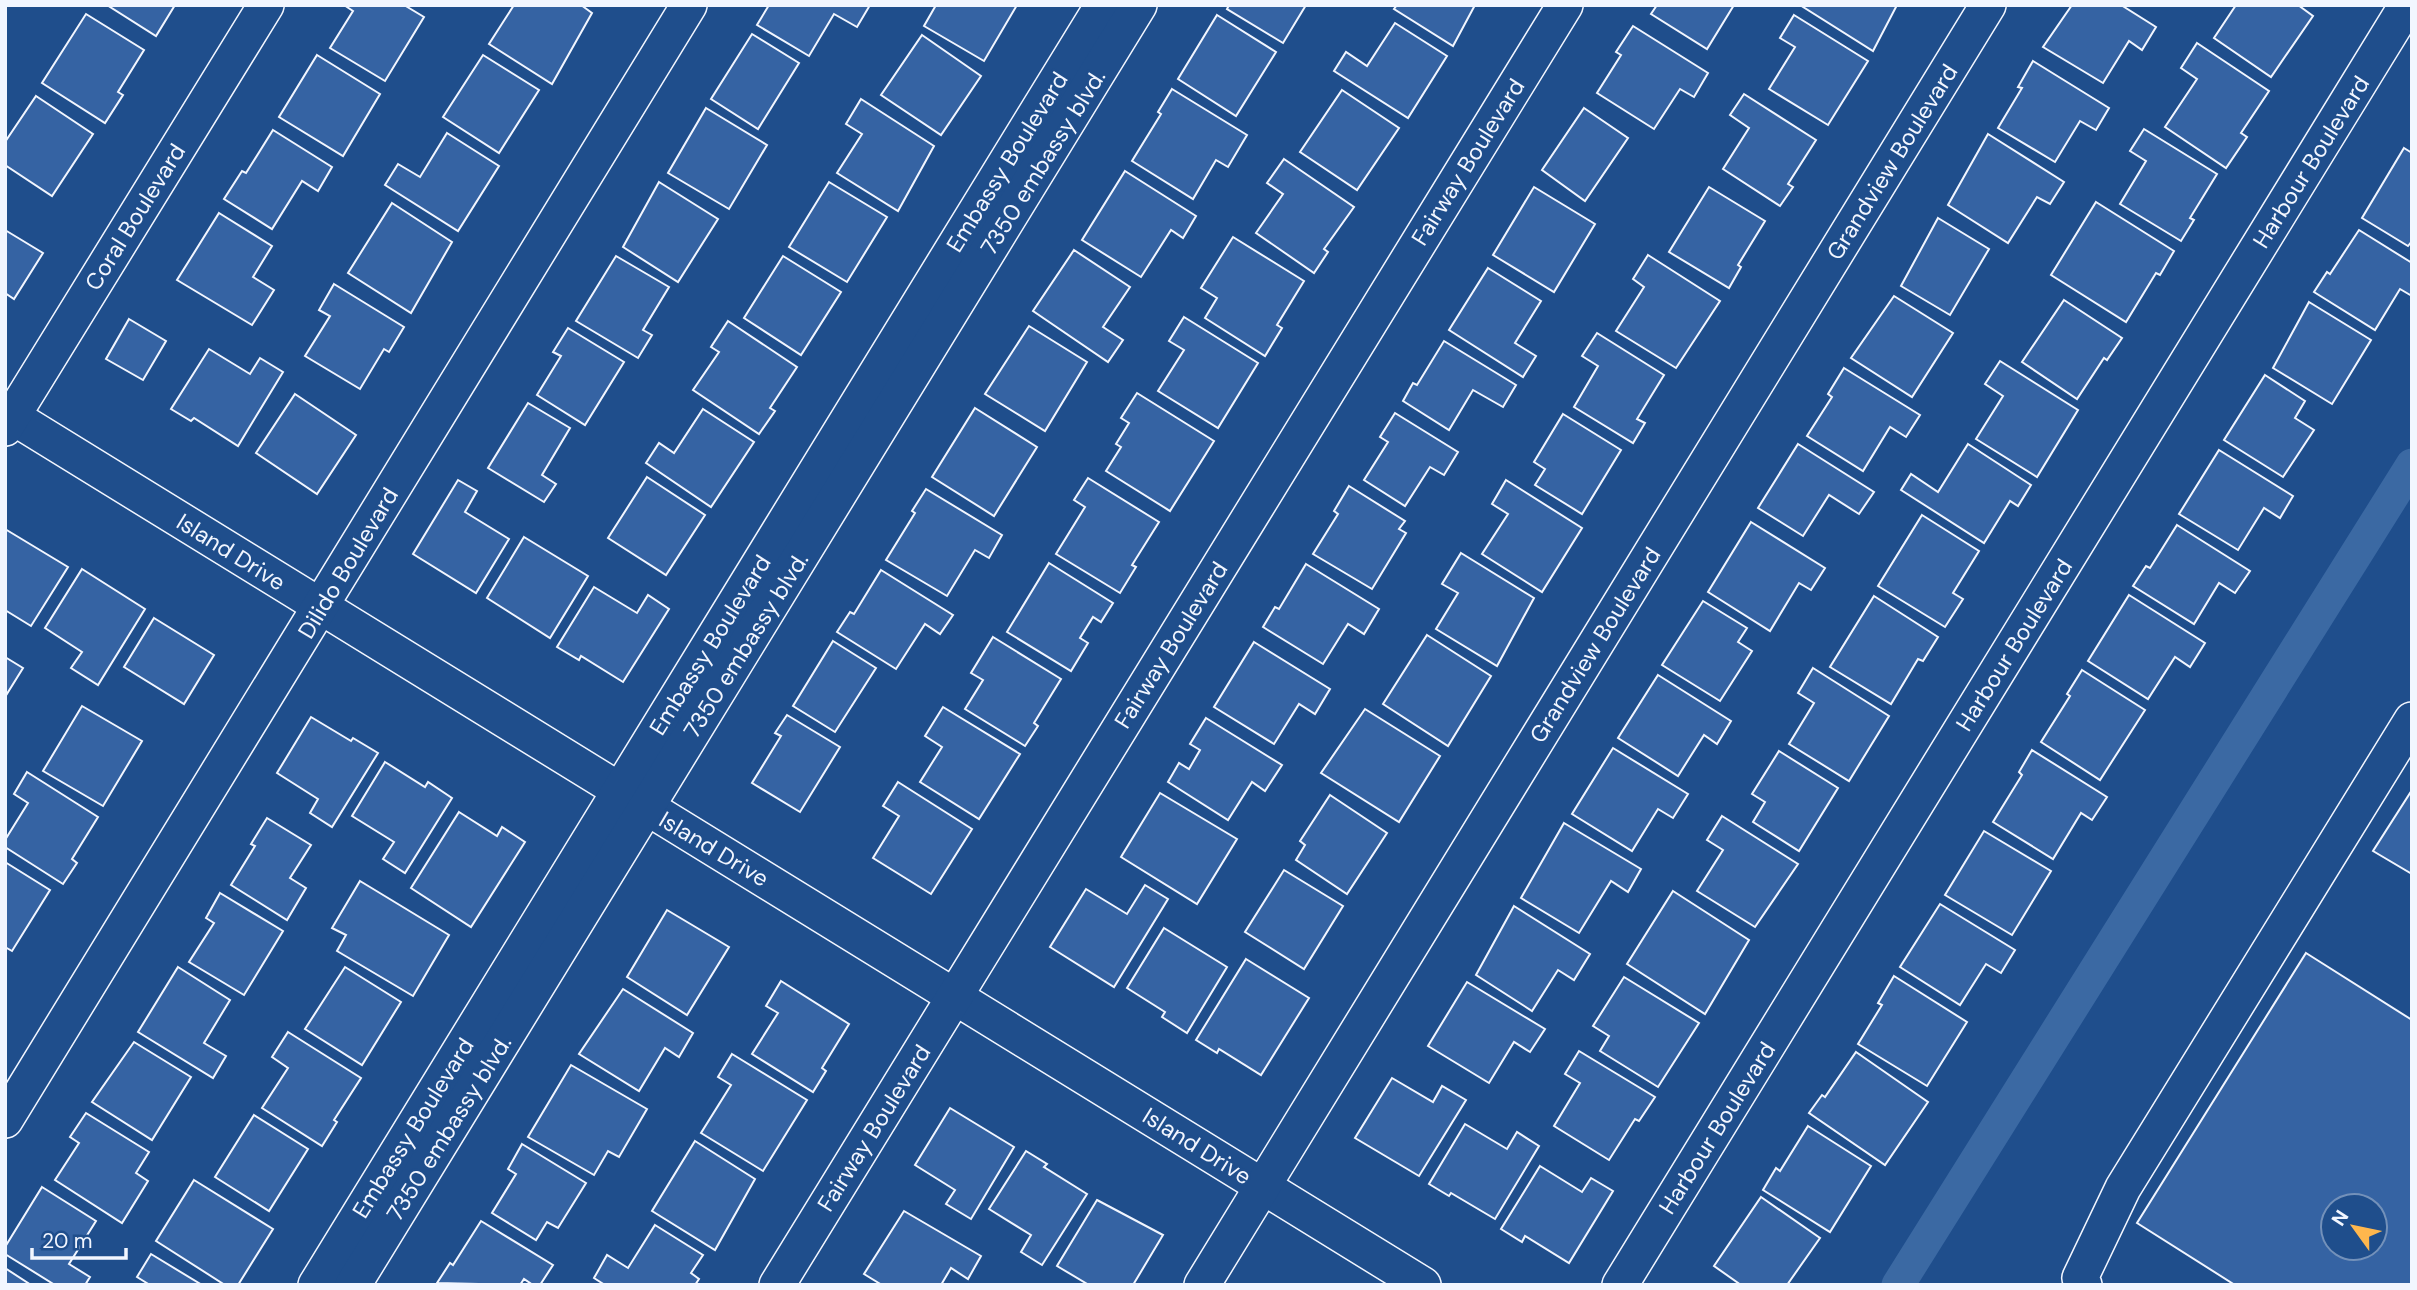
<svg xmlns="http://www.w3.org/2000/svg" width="2417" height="1290" font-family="'DM Sans',sans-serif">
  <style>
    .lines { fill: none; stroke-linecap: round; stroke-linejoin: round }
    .canal { stroke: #3b69a3; stroke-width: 33 }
    .building { fill: #3563a3; stroke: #f2f6ff; stroke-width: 2; fill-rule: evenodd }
    .minor-casing { stroke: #f2f6ff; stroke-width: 38 }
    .minor { stroke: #1f4e8c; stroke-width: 35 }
    .labels { text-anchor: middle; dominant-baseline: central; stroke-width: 5; stroke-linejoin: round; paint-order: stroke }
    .street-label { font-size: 23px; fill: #f2f6ff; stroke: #1f4e8c }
  </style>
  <rect width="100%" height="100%" fill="#1f4e8c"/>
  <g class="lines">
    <path class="canal" d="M1898 1285 2412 465"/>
  </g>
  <g class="building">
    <path d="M107 5H175L156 36Z"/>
    <path d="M344 5H404L424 17 385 81 330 48 353 11Z"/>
    <path d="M514 5H581L592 13 552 84 489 44Z"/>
    <path d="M769 5H870L857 27 834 14 809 56 757 25Z"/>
    <path d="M936 5H1017L984 61 924 26Z"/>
    <path d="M1229 5H1306L1283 43 1227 9Z"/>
    <path d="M1397 5H1475L1453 46 1394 9Z"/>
    <path d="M1657 5H1734L1707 49 1651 14Z"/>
    <path d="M1800 5H1897L1873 51Z"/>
    <path d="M2072 5H2121L2156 27 2142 50 2129 41 2103 83 2043 47Z"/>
    <path d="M2236 5H2298L2313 16 2271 77 2214 38Z"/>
    <path d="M86 14 144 50 118 92 123 95 105 123 42 83Z"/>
    <path d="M1217 15 1276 52 1236 116 1178 79Z"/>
    <path d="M1794 15 1868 61 1828 125 1769 89 1795 47 1780 38Z"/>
    <path d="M1395 23 1447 56 1408 118 1334 71 1346 52 1367 66Z"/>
    <path d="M1633 26 1708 73 1694 97 1680 89 1654 129 1597 93 1621 55 1616 52Z"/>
    <path d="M752 34 799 63 758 129 711 99Z"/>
    <path d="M922 35 981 76 941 135 881 95Z"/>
    <path d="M2197 43 2269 91 2241 133 2247 137 2226 168 2165 127 2197 79 2181 68Z"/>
    <path d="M317 55 380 94 343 156 279 117Z"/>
    <path d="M483 55 539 90 499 153 443 117Z"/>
    <path d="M2033 61 2109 108 2096 130 2080 121 2055 162 1998 128 2022 88 2018 87Z"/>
    <path d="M1172 89 1247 135 1228 167 1216 160 1193 199 1132 161 1161 114 1158 112Z"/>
    <path d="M1342 90 1399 128 1357 190 1300 152Z"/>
    <path d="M1744 94 1816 140 1788 184 1793 187 1780 206 1723 169 1749 128 1730 115Z"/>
    <path d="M36 96 93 134 52 196 5 165V142Z"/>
    <path d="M861 99 934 146 898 211 837 173 862 134 846 124Z"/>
    <path d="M706 108 767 145 729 209 668 173Z"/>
    <path d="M1584 108 1628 138 1585 201 1542 170Z"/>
    <path d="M2144 129 2217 174 2190 218 2194 220 2181 241 2120 204 2146 161 2130 151Z"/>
    <path d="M273 130 332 167 318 191 302 181 272 229 224 199 242 171 246 173Z"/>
    <path d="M447 133 499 166 458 231 385 185 398 164 420 177Z"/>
    <path d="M1988 134 2064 182 2050 204 2037 197 2008 243 1948 205Z"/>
    <path d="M2404 148 2412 153V241L2408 246 2362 218Z"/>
    <path d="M1284 159 1354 207 1324 249 1328 252 1314 273 1256 233 1283 194 1267 183Z"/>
    <path d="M1125 171 1196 216 1183 238 1171 230 1141 277 1082 240Z"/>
    <path d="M659 182 718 219 678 282 623 247Z"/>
    <path d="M829 182 887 217 847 282 789 247Z"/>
    <path d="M1534 187 1595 224 1554 292 1493 255Z"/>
    <path d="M1709 187 1765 221 1738 265 1741 267 1729 288 1669 252Z"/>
    <path d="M2096 202 2174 251 2160 275 2156 273 2126 322 2051 275Z"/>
    <path d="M392 203 452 242 411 313 348 273Z"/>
    <path d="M219 213 272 246 253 277 274 290 252 325 177 280Z"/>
    <path d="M1938 218 1989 249 1950 315 1901 286Z"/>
    <path d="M5 230 43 253 14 299 5 293Z"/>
    <path d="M2359 230 2412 263V296L2400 289 2375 330 2314 292 2327 272 2330 274Z"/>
    <path d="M1233 237 1304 281 1277 325 1282 328 1265 356 1205 318 1217 298 1201 288Z"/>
    <path d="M1074 250 1130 287 1103 327 1123 340 1108 362 1033 311Z"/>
    <path d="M1648 255 1720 301 1676 368 1616 331 1644 287 1633 279Z"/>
    <path d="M616 256 669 287 643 330 652 335 638 358 576 321Z"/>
    <path d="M783 256 841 292 801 355 744 318Z"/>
    <path d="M1488 268 1541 301 1515 343 1536 356 1523 377 1449 330Z"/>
    <path d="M334 284 404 327 389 352 384 349 360 389 305 356 330 316 319 310Z"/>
    <path d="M1894 296 1953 333 1912 397 1851 358Z"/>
    <path d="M2064 300 2122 338 2107 360 2104 358 2077 399 2022 362Z"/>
    <path d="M2309 302 2371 340 2332 404 2273 368Z"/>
    <path d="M1184 317 1258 363 1218 428 1158 391 1184 350 1169 341Z"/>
    <path d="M129 319 166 341 143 380 106 359Z"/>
    <path d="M728 321 797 367 770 408 775 411 759 434 693 390 719 352 711 347Z"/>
    <path d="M1029 326 1087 362 1045 431 985 394Z"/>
    <path d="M568 328 624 362 585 425 537 395 561 356 553 352Z"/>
    <path d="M1597 333 1664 375 1637 419 1645 423 1633 443 1574 407 1598 366 1582 356Z"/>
    <path d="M1444 341 1516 385 1503 407 1473 390 1449 430 1403 401 1413 383 1417 385Z"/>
    <path d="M209 349 250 374 260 358 283 372 238 446 194 418 191 421 171 409Z"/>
    <path d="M2000 361 2078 410 2037 477 1976 439 2003 396 1985 384Z"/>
    <path d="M1844 368 1920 415 1906 437 1890 427 1863 471 1807 436 1832 397 1828 394Z"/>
    <path d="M2265 375 2305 401 2295 418 2314 430 2283 477 2224 440Z"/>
    <path d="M1137 393 1214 441 1170 511 1106 471 1121 447 1116 444 1129 423 1121 418Z"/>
    <path d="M295 394 356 435 317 494 256 453Z"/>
    <path d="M528 403 570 428 542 475 556 484 544 502 488 468Z"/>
    <path d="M975 408 1037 447 994 516 932 477Z"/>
    <path d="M703 409 754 442 711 507 646 463 659 443 674 453Z"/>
    <path d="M1395 413 1458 452 1444 475 1430 467 1405 506 1364 480 1388 442 1380 437Z"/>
    <path d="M1563 414 1621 450 1582 514 1535 485 1545 469 1534 462Z"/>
    <path d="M1798 444 1874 492 1859 514 1829 495 1803 536 1758 508Z"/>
    <path d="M1968 444 2031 485 2018 506 2010 501 1984 543 1901 490 1911 474 1938 492Z"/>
    <path d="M2219 450 2293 496 2280 518 2264 508 2238 550 2179 514Z"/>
    <path d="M647 477 705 515 666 575 608 538Z"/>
    <path d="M1088 478 1159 522 1132 565 1136 567 1120 593 1056 554 1085 507 1074 500Z"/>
    <path d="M458 480 477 491 465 512 509 539 476 593 413 554Z"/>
    <path d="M1506 480 1582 528 1542 592 1482 554 1508 514 1492 504Z"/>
    <path d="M1349 486 1405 521 1399 529 1406 533 1372 589 1313 554 1338 514 1334 511Z"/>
    <path d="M926 489 1002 535 989 558 975 550 947 596 886 560 915 513 912 511Z"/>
    <path d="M1922 515 1979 551 1953 593 1963 599 1945 627 1878 586Z"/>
    <path d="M1751 522 1825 568 1811 590 1799 583 1770 631 1708 592Z"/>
    <path d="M2177 525 2250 571 2235 593 2219 583 2194 624 2133 586 2146 566 2150 568Z"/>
    <path d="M5 529 68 567 31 626 5 610Z"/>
    <path d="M524 537 588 576 550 638 487 598Z"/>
    <path d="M1461 553 1534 598 1497 666 1436 629 1458 593 1442 584Z"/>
    <path d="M1049 563 1113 603 1101 622 1093 617 1080 638 1088 643 1071 671 1007 632Z"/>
    <path d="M1306 564 1379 609 1364 634 1348 624 1323 664 1263 627 1275 607 1279 609Z"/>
    <path d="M82 569 145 609 98 685 71 668 82 652 45 628Z"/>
    <path d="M881 570 953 615 940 634 925 624 896 669 837 632 850 612 854 614Z"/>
    <path d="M594 587 637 613 648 595 669 609 623 682 581 656 579 660 557 647Z"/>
    <path d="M2129 595 2205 643 2190 667 2175 657 2148 699 2088 661Z"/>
    <path d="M1874 596 1938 637 1923 661 1918 659 1891 704 1830 667Z"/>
    <path d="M1703 601 1747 628 1738 642 1752 651 1720 701 1662 665Z"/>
    <path d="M154 618 214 655 184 704 124 667Z"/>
    <path d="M1427 635 1491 676 1448 746 1383 704Z"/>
    <path d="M993 637 1061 679 1034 723 1038 726 1025 746 965 709 983 680 971 673Z"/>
    <path d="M833 641 876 668 835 732 793 706Z"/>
    <path d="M1254 642 1330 689 1315 714 1299 704 1274 744 1214 707Z"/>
    <path d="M5 657 23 668 5 697Z"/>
    <path d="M1813 668 1889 716 1849 781 1789 744 1814 703 1798 693Z"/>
    <path d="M2082 670 2145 710 2100 780 2041 742 2070 696 2067 694Z"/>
    <path d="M1658 675 1731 721 1717 744 1704 735 1678 776 1618 738Z"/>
    <path d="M82 706 142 741 103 806 43 771Z"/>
    <path d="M943 707 1020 754 979 819 920 782 942 747 925 736Z"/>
    <path d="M1365 709 1440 756 1399 822 1321 773Z"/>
    <path d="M787 715 840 747 800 812 752 783 781 736 775 733Z"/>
    <path d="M311 717 351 741 353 738 378 753 332 827 310 813 318 799 277 773Z"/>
    <path d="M1206 718 1282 765 1265 791 1252 782 1228 820 1168 782 1179 763 1189 769 1200 750 1190 744Z"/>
    <path d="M1613 748 1688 794 1673 818 1658 809 1632 851 1572 814Z"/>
    <path d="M2032 750 2107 797 2092 820 2081 813 2053 859 1993 822 2022 775 2019 772Z"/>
    <path d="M1779 751 1838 788 1799 851 1753 822 1765 802 1752 794Z"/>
    <path d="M385 762 425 787 428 782 452 798 405 873 383 859 394 842 352 816Z"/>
    <path d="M27 772 98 817 72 859 77 863 63 884 5 847V840L28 803 14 794Z"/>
    <path d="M898 782 972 829 931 894 873 858 899 816 883 806Z"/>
    <path d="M2412 790V874L2373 851Z"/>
    <path d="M1160 793 1237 839 1197 904 1121 857Z"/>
    <path d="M1330 795 1387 833 1347 894 1296 860 1305 845 1300 841Z"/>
    <path d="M459 812 497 836 502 827 525 842 471 927 411 888Z"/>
    <path d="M1722 816 1798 864 1755 927 1697 891 1723 850 1707 840Z"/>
    <path d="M267 818 311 845 290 878 306 888 287 920 231 885 255 846 251 844Z"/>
    <path d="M1564 823 1641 869 1628 892 1611 881 1579 933 1521 898Z"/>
    <path d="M1984 831 2051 871 2012 935 1945 895Z"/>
    <path d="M5 862 50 890 12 951 5 947Z"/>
    <path d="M1284 870 1343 906 1304 969 1245 932Z"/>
    <path d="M360 881 449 935 413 996 337 951 346 935 332 928Z"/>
    <path d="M1145 885 1168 899 1114 987 1050 947 1086 889 1127 914Z"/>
    <path d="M1673 891 1749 940 1705 1014 1627 964Z"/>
    <path d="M220 893 283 931 244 995 189 962 214 923 206 918Z"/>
    <path d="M1940 904 2015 950 2001 973 1986 964 1960 1005 1900 967Z"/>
    <path d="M1514 906 1590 954 1574 980 1558 970 1532 1011 1476 975Z"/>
    <path d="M667 910 729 947 687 1015 627 977Z"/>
    <path d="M1164 928 1227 967 1187 1033 1162 1017 1165 1012 1127 988Z"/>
    <path d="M2306 953 2412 1020V1285H2235L2137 1223ZM2333 1206H2375V1248H2333Z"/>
    <path d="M1246 959 1309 998 1261 1075 1219 1049 1217 1053 1196 1040Z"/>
    <path d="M178 967 230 1000 204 1043 226 1056 213 1078 138 1032Z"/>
    <path d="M345 967 401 1002 362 1065 305 1029Z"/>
    <path d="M1894 976 1967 1022 1927 1086 1858 1044 1882 1005 1878 1003Z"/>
    <path d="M1624 977 1699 1023 1658 1087 1600 1051 1609 1036 1593 1026Z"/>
    <path d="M781 981 849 1024 822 1068 826 1071 813 1092 752 1054 778 1013 766 1006Z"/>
    <path d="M1467 982 1545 1029 1530 1052 1514 1042 1489 1083 1428 1046Z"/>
    <path d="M623 989 693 1033 679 1057 665 1048 639 1091 579 1054Z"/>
    <path d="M288 1032 361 1078 334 1120 337 1122 322 1146 262 1108 288 1068 272 1057Z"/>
    <path d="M134 1042 191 1077 152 1140 92 1102Z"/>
    <path d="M1579 1051 1655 1097 1639 1121 1635 1119 1609 1160 1554 1126 1580 1083 1565 1074Z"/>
    <path d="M1856 1052 1928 1102 1885 1165 1809 1113 1822 1095 1825 1097Z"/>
    <path d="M732 1054 807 1100 763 1171 701 1133 731 1085 718 1077Z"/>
    <path d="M571 1065 647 1109 619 1157 608 1151 594 1175 528 1137Z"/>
    <path d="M1392 1078 1433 1102 1442 1086 1466 1100 1419 1176 1355 1138Z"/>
    <path d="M950 1108 1014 1147 971 1219 946 1204 955 1190 915 1165Z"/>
    <path d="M86 1113 149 1152 136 1173 148 1181 122 1223 55 1180 79 1143 70 1137Z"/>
    <path d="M254 1115 308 1149 269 1211 215 1177Z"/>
    <path d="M1465 1124 1507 1149 1517 1132 1539 1146 1495 1219 1451 1193 1449 1196 1429 1184Z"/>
    <path d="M1808 1126 1871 1166 1830 1232 1763 1190 1776 1168 1780 1171Z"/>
    <path d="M695 1141 755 1179 715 1250 652 1211Z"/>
    <path d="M522 1144 586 1183 558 1228 547 1222 536 1240 492 1213 516 1174 508 1169Z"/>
    <path d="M1026 1151 1047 1164 1044 1167 1087 1194 1042 1265 1021 1252 1031 1235 989 1209Z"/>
    <path d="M1540 1166 1582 1192 1591 1178 1613 1191 1569 1263 1525 1236 1522 1242 1501 1229Z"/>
    <path d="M194 1180 273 1229 238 1285H225L156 1241Z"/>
    <path d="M42 1187 96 1221 69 1264 90 1277 85 1285H55L5 1254V1247Z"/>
    <path d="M1761 1197 1820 1238 1787 1285H1741L1714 1266Z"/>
    <path d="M1097 1200 1163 1235 1133 1285H1089L1057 1266Z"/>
    <path d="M904 1211 981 1256 968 1279 951 1268 941 1285H882L864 1274Z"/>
    <path d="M481 1221 553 1265 540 1285H533L524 1279 520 1285 437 1283 450 1263 453 1265Z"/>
    <path d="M655 1225 703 1255 691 1273 699 1279 695 1285H605L594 1278 607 1255 628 1268Z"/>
    <path d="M151 1254 202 1285H150L137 1277Z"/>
    <path d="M5 1268 31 1285H5Z"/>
  </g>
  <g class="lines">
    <g class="minor-casing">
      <g id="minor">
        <path d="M5 412 1423 1285"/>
        <path d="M5 428 266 5"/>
        <path d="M5 1120 689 5"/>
        <path d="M316 1285 1103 5"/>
        <path d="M353 1285 1139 5"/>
        <path d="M777 1285 1565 5"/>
        <path d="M1202 1285 1988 5"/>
        <path d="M1620 1285 2407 5"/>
        <path d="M2084 1285 2080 1278 2123 1188 2412 720"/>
      </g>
    </g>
    <use href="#minor" class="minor"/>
  </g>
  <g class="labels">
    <g class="street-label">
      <text transform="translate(1007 162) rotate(-58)">Embassy Boulevard</text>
      <text transform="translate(1043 162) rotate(-58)">7350 embassy blvd.</text>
      <text transform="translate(1468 162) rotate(-58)">Fairway Boulevard</text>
      <text transform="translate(1892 162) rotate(-58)">Grandview Boulevard</text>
      <text transform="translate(2311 162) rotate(-58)">Harbour Boulevard</text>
      <text transform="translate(135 217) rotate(-58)">Coral Boulevard</text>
      <text transform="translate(231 552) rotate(32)">Island Drive</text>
      <text transform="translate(348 563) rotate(-59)">Dilido Boulevard</text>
      <text transform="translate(710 645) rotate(-58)">Embassy Boulevard</text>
      <text transform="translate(746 645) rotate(-58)">7350 embassy blvd.</text>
      <text transform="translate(1171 645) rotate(-58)">Fairway Boulevard</text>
      <text transform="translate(1595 645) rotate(-58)">Grandview Boulevard</text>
      <text transform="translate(2014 645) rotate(-58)">Harbour Boulevard</text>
      <text transform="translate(714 849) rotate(31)">Island Drive</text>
      <text transform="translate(413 1128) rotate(-58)">Embassy Boulevard</text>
      <text transform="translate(449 1128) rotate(-58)">7350 embassy blvd.</text>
      <text transform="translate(874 1128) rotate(-58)">Fairway Boulevard</text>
      <text transform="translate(1717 1128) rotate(-58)">Harbour Boulevard</text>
      <text transform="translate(1197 1146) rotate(32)">Island Drive</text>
    </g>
  </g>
  <rect width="2417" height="1290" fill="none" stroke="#f2f6ff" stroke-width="14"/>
  <g transform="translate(2354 1227) rotate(303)"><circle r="33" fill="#1f4e8c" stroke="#7391ba" stroke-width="2"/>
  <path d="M0-5L12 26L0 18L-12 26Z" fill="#ffb74d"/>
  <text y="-10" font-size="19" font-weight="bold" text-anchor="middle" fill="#f2f6ff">N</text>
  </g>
  <path d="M32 1248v10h94v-10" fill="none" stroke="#f2f6ff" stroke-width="3.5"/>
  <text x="42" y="1248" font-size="21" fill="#f2f6ff" stroke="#1f4e8c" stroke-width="5" paint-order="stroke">20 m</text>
</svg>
